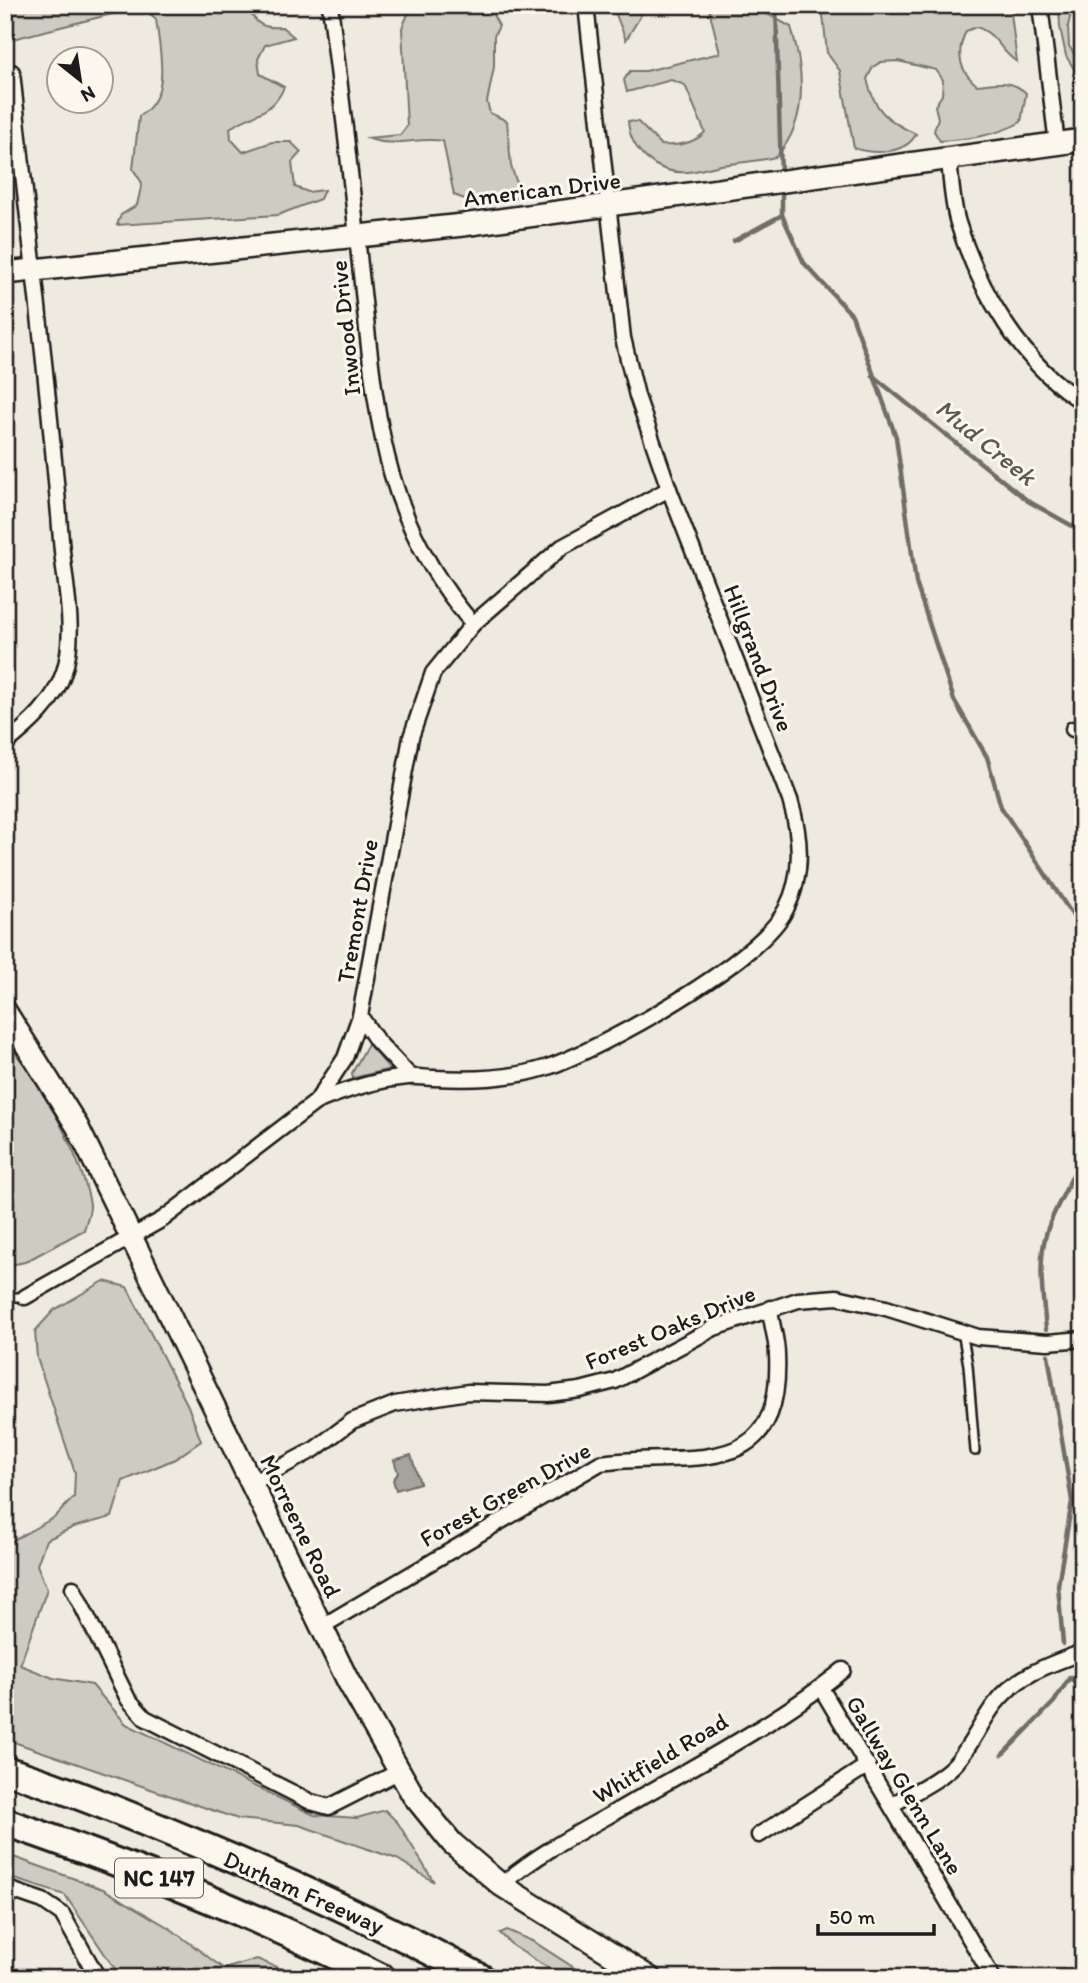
<svg xmlns="http://www.w3.org/2000/svg" width="1088" height="1983" font-family="Itim,sans-serif">
  <style>
    .green { fill: #ceccc2; stroke: #75746f; stroke-width: 2 }
    .water { fill: #a6a39d; stroke: #6f6d69; stroke-width: 2 }
    .lines { fill: none; stroke-linecap: round; stroke-linejoin: round }
    .stream { stroke: #6f6d69; stroke-width: 4.5 }
    .lane-casing { stroke: #1c1c1c; stroke-width: 12 }
    .street-casing { stroke: #1c1c1c; stroke-width: 19 }
    .secondary-casing { stroke: #1c1c1c; stroke-width: 26 }
    .highway-casing { stroke: #1c1c1c; stroke-width: 32 }
    .lane { stroke: #fbf7ec; stroke-width: 7 }
    .street { stroke: #fbf7ec; stroke-width: 14 }
    .secondary { stroke: #fbf7ec; stroke-width: 21 }
    .highway { stroke: #fbf7ec; stroke-width: 26 }
    .labels { text-anchor: middle; dominant-baseline: central; stroke-width: 6; stroke-linejoin: round; paint-order: stroke }
    .shield { fill: #fbf7ec; stroke: #5f5e5a; stroke-width: 2 }
    .shield-label { font-size: 23px; font-weight: bold; fill: #1c1c1c }
    .street-label { font-size: 24px; fill: #1c1c1c; stroke: #fbf7ec }
    .water-label { font-size: 26px; font-style: italic; fill: #5a5956; stroke: #fbf7ec }
  </style>
  <rect width="100%" height="100%" fill="#eeeadf"/>
  <filter id="ink" filterUnits="userSpaceOnUse"><feTurbulence type="fractalNoise" baseFrequency=".0143" numOctaves="2"/><feDisplacementMap in="SourceGraphic" scale="14" xChannelSelector="R" yChannelSelector="G"/><feConvolveMatrix kernelMatrix="1 2 1 2 8 2 1 2 1" color-interpolation-filters="sRGB"/></filter>
  <g filter="url(#ink)">
    <g class="green">
      <path d="M5 5H247C255 24 262 29 282 27L294 37 265 45 258 59 260 74 284 87C274 113 252 114 230 128L231 139 243 152 272 142H291L301 152 292 162 295 187 308 192 324 190 320 199 278 215 117 225 121 215 137 205 142 183 133 169 139 116C172 97 160 53 156 19L147 11 116 13 5 41Z"/>
      <path d="M412 5H488L499 26 494 36V67L487 102 490 113 507 121 511 166 521 195C499 205 477 205 454 195L443 141C418 136 392 149 368 138L400 135 407 126 402 28Z"/>
      <path d="M617 5H647L626 40 615 12Z"/>
      <path d="M708 5H757L760 10 791 27C804 70 809 121 776 157 757 161 740 163 721 165 710 167 699 171 688 172 657 175 630 151 628 121L638 122 661 145C677 146 694 144 705 132L685 85 671 80 627 92 624 80 630 71H646L720 53Z"/>
      <path d="M822 5H1010L1017 62C1000 52 997 33 976 27L966 31C956 52 958 70 977 85 996 83 1011 79 1026 93L1021 122C996 136 968 139 940 141L934 131 938 118 935 106 942 95 943 80 936 70 898 61 881 62 873 67 867 79C874 110 887 121 916 134 906 154 874 155 854 148L840 71 827 53Z"/>
      <path d="M1059 5H1083V12L1071 13 1068 26 1069 46 1083 67V118L1080 119 1076 114 1074 69 1066 56 1060 27Z"/>
      <path d="M5 1041C39 1078 81 1154 90 1204 91 1211 86 1222 84 1230L25 1262 5 1266Z"/>
      <path d="M368 1044 390 1069 353 1078 352 1073Z"/>
      <path d="M104 1281 127 1287 188 1406 201 1441 175 1459 123 1481 112 1517 74 1527 46 1540 37 1565 47 1589 20 1665 53 1678 92 1685 126 1724 314 1815 357 1818 385 1810 398 1823 434 1882 397 1859 299 1825 238 1819 5 1739V1545L55 1517 74 1497 75 1473 37 1358 35 1331 54 1310Z"/>
      <path d="M5 1854 103 1889 171 1929 224 1969 257 1959 303 1978H191L187 1972 176 1978H121L65 1895 5 1876Z"/>
      <path d="M507 1930 534 1942 590 1978H564L513 1946 500 1933Z"/>
    </g>
    <path class="water" d="M411 1455 420 1483 396 1490 393 1480 398 1473 394 1460Z"/>
    <g class="lines">
      <g class="stream">
        <path d="M776 5 781 175"/>
        <path d="M782 187V215L804 263 852 315 896 437 916 583 954 700 987 757 1001 807 1083 931"/>
        <path d="M734 241 782 215"/>
        <path d="M873 376 1028 501 1083 532"/>
        <path d="M1046 1329C1043 1297 1037 1262 1047 1231 1057 1200 1077 1177 1083 1144"/>
        <path d="M1048 1355 1072 1501 1058 1585 1063 1644"/>
        <path d="M1002 1755 1054 1702 1070 1677 1083 1694"/>
      </g>
      <g class="lane-casing">
        <g id="lane">
          <path d="M5 1297H25"/>
          <path d="M962 1331 968 1365 975 1451"/>
        </g>
      </g>
      <g class="street-casing">
        <g id="street">
          <path d="M330 5C341 91 351 178 360 265 376 403 377 513 473 624"/>
          <path d="M1040 5 1057 144"/>
          <path d="M949 159C951 180 952 203 958 223 979 290 1022 365 1083 402"/>
          <path d="M1073 729H1083"/>
          <path d="M5 744C30 724 54 703 64 672 77 631 64 582 61 540 49 384 28 228 12 72"/>
          <path d="M360 1016 377 1041 410 1076"/>
          <path d="M316 1102C345 1090 375 1080 408 1077 416 1076 425 1078 434 1078 470 1080 510 1079 545 1068 602 1049 761 961 786 909 804 874 801 837 790 800L669 489 637 396 623 338 586 5"/>
          <path d="M25 1297 163 1219 316 1102 345 1058 360 1016 411 737 433 673 473 624 562 547 669 489"/>
          <path d="M250 1484 315 1449 352 1421 395 1404 468 1392 548 1394 580 1390 615 1381 714 1328 798 1300 837 1297 886 1308 978 1337 1048 1342 1083 1339"/>
          <path d="M73 1588 128 1699 145 1718 311 1802 329 1807 398 1772"/>
          <path d="M321 1627 600 1463C687 1450 783 1486 777 1355 777 1339 771 1324 770 1308"/>
          <path d="M821 1688 993 1978"/>
          <path d="M892 1805C913 1792 939 1781 956 1763 972 1745 981 1722 995 1704 1017 1675 1050 1664 1083 1652"/>
          <path d="M759 1835 868 1765"/>
          <path d="M501 1885C534 1857 570 1837 608 1816 684 1771 774 1726 843 1670"/>
          <path d="M5 1888 43 1901 62 1914 98 1978"/>
        </g>
      </g>
      <g class="secondary-casing">
        <g id="secondary">
          <path d="M5 273 463 225 1083 140"/>
          <path d="M5 1011 77 1126 348 1681 413 1795 452 1843 501 1885 650 1978"/>
        </g>
      </g>
      <g class="highway-casing">
        <g id="highway">
          <path d="M5 1770C73 1791 138 1819 203 1846 298 1886 391 1929 481 1978"/>
          <path d="M5 1822C134 1866 260 1917 382 1978"/>
        </g>
      </g>
      <use href="#lane" class="lane"/>
      <use href="#street" class="street"/>
      <use href="#secondary" class="secondary"/>
      <use href="#highway" class="highway"/>
    </g>
  </g>
  <g class="labels">
    <rect class="shield" x="115" y="1858.5" width="88" height="39" rx="5"/>
    <g class="shield-label">
      <text x="159" y="1878">NC 147</text>
    </g>
    <g class="street-label">
      <text transform="translate(542 189) rotate(-7)">American Drive</text>
      <text transform="translate(345 328) rotate(-96)">Inwood Drive</text>
      <text transform="translate(759 658) rotate(69)">Hillgrand Drive</text>
      <text transform="translate(357 911) rotate(-80)">Tremont Drive</text>
      <text transform="translate(670 1327) rotate(-23)">Forest Oaks Drive</text>
      <text transform="translate(505 1494) rotate(-29)">Forest Green Drive</text>
      <text transform="translate(301 1526) rotate(64)">Morreene Road</text>
      <text transform="translate(660 1758) rotate(-31)">Whitfield Road</text>
      <text transform="translate(905 1785) rotate(59)">Gallway Glenn Lane</text>
      <text transform="translate(304 1892) rotate(24)">Durham Freeway</text>
    </g>
    <g class="water-label">
      <text transform="translate(986 442) rotate(39)">Mud Creek</text>
    </g>
  </g>
  <rect width="1088" height="1983" fill="none" stroke="#fbf7ec" stroke-width="28"/>
  <rect x="14" y="14" width="1060" height="1955" fill="none" stroke="#1c1c1c" stroke-width="2.5" filter="url(#ink)"/>
  <g transform="translate(80 80) rotate(150)"><circle r="33" fill="#fbf7ec" stroke="#a29f99" stroke-width="2"/>
  <path d="M0-5L12 26L0 18L-12 26Z" fill="#1c1c1c"/>
  <text y="-10" font-size="19" font-weight="bold" text-anchor="middle" fill="#1c1c1c">N</text>
  </g>
  <path d="M818 1924v10h116v-10" fill="none" stroke="#1c1c1c" stroke-width="3.5"/>
  <text x="829" y="1924" font-size="21" fill="#1c1c1c" stroke="#fbf7ec" stroke-width="5" paint-order="stroke">50 m</text>
</svg>
